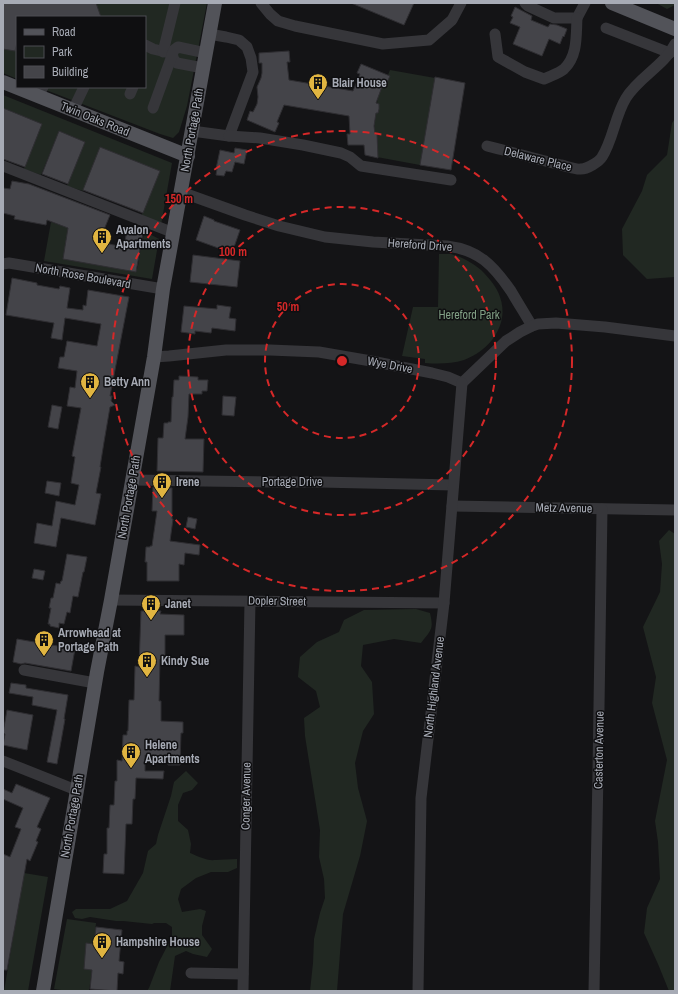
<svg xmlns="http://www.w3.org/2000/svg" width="678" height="994" font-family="'Archivo Narrow',sans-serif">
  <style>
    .green { fill: #212822 }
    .building { fill: #444449; stroke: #2f2e32 }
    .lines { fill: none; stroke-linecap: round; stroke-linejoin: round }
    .minor { stroke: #36363a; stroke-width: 11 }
    .major { stroke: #525359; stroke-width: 14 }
    .ring { fill: none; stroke: #d62828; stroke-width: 2; stroke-dasharray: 7 5 }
    .labels { text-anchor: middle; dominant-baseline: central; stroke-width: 3; stroke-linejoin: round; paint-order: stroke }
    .poi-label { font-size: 12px; font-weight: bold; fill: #a7abb5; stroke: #0f0f11; text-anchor: start }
    .street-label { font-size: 12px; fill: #a7abb5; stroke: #0f0f11 }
    .park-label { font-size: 12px; fill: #809e84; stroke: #0f0f11 }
    .centre { fill: #d62828; stroke: #0f0f11; stroke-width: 2 }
    .ring-label { font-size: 12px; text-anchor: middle; font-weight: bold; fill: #d62828; stroke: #0f0f11; stroke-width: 3; stroke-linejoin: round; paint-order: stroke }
  </style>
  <rect width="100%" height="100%" fill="#141416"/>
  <g class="green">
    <path d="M3 3H207L187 106 179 132 173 138 160 134 38 87H145V17H17V79L3 73Z"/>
    <path d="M656 3H675V5L667 9Z"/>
    <path d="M390 70 435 78 420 165 366 155 373 145 378 144 377 134H375L374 121H375L376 113H378L379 109V104L377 103 378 97 383 84 386 85 390 76 388 75Z"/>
    <path d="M3 95 172 163 161 225 141 217 159 171 100 148 83 191 67 186 85 142 59 131 41 175 24 169 42 124 3 108Z"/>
    <path d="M675 119V277L647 279 623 255 622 229 642 191 647 175 667 155 672 123Z"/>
    <path d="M51 222 66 227 67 225 101 238 99 243 67 236 63 259 136 272 138 266 142 239H143L144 231 159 239 152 279 44 261Z"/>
    <path d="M439 254C443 254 447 254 451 254 462 257 473 263 481 270 489 278 497 287 500 297 510 325 489 351 464 360 451 364 438 364 425 363V359L402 356 413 307H438Z"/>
    <path d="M669 530 675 534V991H669L658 964 644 933 647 908 660 879 658 842 655 821 667 760 652 703 656 677 643 627 660 592 662 564 659 541Z"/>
    <path d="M416 609 430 613C434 630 431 630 421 643L394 639 363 645 361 666 372 682 374 714 363 731 355 763 358 788 367 821 360 856 343 914 339 966 337 991H310L313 963 314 939 320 913 325 898 324 879 319 857 320 830 305 736 304 718 320 707 316 691 298 677 300 657 317 642 339 632 344 620 364 610Z"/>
    <path d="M186 771 198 783 192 790 183 793 178 805V821L188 830 191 844 190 853C197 856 207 861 215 860 222 860 230 859 237 859V868L228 872H211L196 878 181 889 178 899 182 912 200 909 206 911 202 926V935L212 949 207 957 193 954 186 951 175 956 170 991H147L149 988 159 962 172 937V927L166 923H154L152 924 123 921H116L90 917 82 919 75 918 72 912 76 909H110L127 901 143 873 148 851 156 844 158 835 171 796 174 782Z"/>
    <path d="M24 873 48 877 28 991H4Z"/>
    <path d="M67 919 96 923 94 944H86L84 969 92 970 89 991H68L54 989Z"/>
  </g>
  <g class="building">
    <path d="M3 3H96L101 17H17V42L15 51 3 49Z"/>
    <path d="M351 3H414L404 25Z"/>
    <path d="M515 7 532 16 531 20 548 27 550 24 557 25 567 29 564 37 563 36 560 44 549 39 542 56 513 44 520 27 510 23 513 17 511 16Z"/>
    <path d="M289 51 290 62H287L289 80 353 91 360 74 357 73 361 64 390 76 386 85 383 84 376 103 379 104V109L378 113H376L374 126 375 134H377L378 158 365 155 364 145H348L347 134H350L349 116 284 105 277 122 279 123 275 132 247 120 250 111 253 112 257 104 258 97 257 87 261 78 262 73V63H259V53Z"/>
    <path d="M435 77 465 83 451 170 420 165Z"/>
    <path d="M3 108 42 124 25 167 3 159Z"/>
    <path d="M59 131 85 142 68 184 42 174Z"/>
    <path d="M100 147 160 171 143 213 83 190Z"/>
    <path d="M235 148 247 150 244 164 235 162 232 172 226 171 224 176 216 175 217 169H216L220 150 234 153Z"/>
    <path d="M12 181 29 184 110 215 99 242 124 247 127 230 143 233 136 272 63 259 68 228 47 220 46 225 14 219 15 216 3 213V188L10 189Z"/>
    <path d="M204 216 214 220V221L240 230 232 253 196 240Z"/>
    <path d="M193 255 240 261 237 287 190 282Z"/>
    <path d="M12 278 37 283V285L59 289 60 286 70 288 67 308 83 310V305L86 306 88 290 129 297 110 396H112L111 401 115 405 110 407 104 442 100 467H101L96 493 101 494 95 525 61 518 56 547 34 543 37 523 52 526 56 501 75 505 79 485 71 483 75 457 72 456 81 408 67 406 70 387 75 388 77 371 58 368 60 357H64L67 341 97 346 101 324 65 318 62 340 51 338 54 323 6 315Z"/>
    <path d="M217 305 231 307 229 318 236 319 235 331 212 328 211 333 195 331V334L181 332 184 306 217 309Z"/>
    <path d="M179 376 198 377V380H208L207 391H202V394H189L188 417 185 439H204L203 472 157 471 158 438H163L164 423H168V422H171L172 397H173L174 380H179Z"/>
    <path d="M223 396 236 397 234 416 222 415Z"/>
    <path d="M52 405 62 407 58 429 48 427Z"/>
    <path d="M47 481 61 483 59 496 45 493Z"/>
    <path d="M153 487 172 488V519H173L170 541 200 545 199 555 185 553 184 565 179 564V581H147V562H145L146 547H150V546H152L157 511H152Z"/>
    <path d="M188 517 197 519 195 529 186 527Z"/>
    <path d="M67 554 87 557 84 572H83L78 597 73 596 70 613 67 612 64 624 59 623V628L50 626V624H48L51 608H49L51 598H53L56 583 60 584 61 581H62Z"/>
    <path d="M34 569 45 571 43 580 32 578Z"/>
    <path d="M141 611H161L160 614 184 615V635H165V659H160L159 701H161V721L183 722V733H181L180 765H168L169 756 145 755V771H164L163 779 136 778 135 799H133L132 824H126L124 874 103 873 104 854H107V828H109L110 805H114L115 781H117V760L122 761 123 735H127V731H128L129 700H134L135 666 139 667Z"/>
    <path d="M17 639 75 649 71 671 25 663 21 664 13 662Z"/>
    <path d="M11 683 26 685V688L68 695 64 719H65L57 764 47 762 57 710 32 705 33 697 9 693Z"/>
    <path d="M7 710 33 715 27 750 3 745 5 734 3 733Z"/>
    <path d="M16 784 50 798 37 827 41 829 36 841 38 842 30 861 27 859 7 970H3V854L10 857 21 829 15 827 23 808 3 799V789L12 793Z"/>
    <path d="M96 927 122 930 119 961 124 962 123 974 118 973 117 991 90 989 92 970 84 969 86 943 94 944Z"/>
  </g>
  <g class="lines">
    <g class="minor">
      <path d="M261 3 270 14 278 21 295 26 383 44 429 40 452 20 461 3"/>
      <path d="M525 3 528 6 554 18H577L585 3"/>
      <path d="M606 28 670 53"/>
      <path d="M495 34 498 57 525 72 544 79C550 76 560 73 564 69 578 56 576 35 577 18"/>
      <path d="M145 45 153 49 170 53"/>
      <path d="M163 52 175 3"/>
      <path d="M172 54 174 60 177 63 203 68"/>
      <path d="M130 94 133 87"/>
      <path d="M38 96 43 87"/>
      <path d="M153 108 174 50 178 47 206 53"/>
      <path d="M73 110 84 87"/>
      <path d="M192 131 229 136 253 72 251 58 247 47 239 40 226 37 209 34"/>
      <path d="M229 136 260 138 303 145 341 153 350 157 361 166 451 180"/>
      <path d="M487 146C511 152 536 159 561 165 566 166 576 170 581 169 587 169 599 162 602 157 613 140 615 116 626 98 639 77 664 66 675 44"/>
      <path d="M3 166 174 233"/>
      <path d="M181 192 245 215 279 226 325 237 373 242 447 246C479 250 493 265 511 291 518 303 525 314 532 326"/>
      <path d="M3 264 9 263 163 289"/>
      <path d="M154 357 169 356 226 350H270L319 352 371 361 432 373 448 377 462 383"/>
      <path d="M462 383 485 361 506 341 520 332 532 326 538 324 556 323 605 327 675 336"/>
      <path d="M132 480 278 482H320L453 485"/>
      <path d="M452 506 675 510"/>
      <path d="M111 600 444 603"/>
      <path d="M24 670 95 683"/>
      <path d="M3 761 76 790"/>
      <path d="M191 973 243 974"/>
      <path d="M243 991 250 601"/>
      <path d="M418 991 421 798 444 603 462 383"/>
      <path d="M594 991 598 772 602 509"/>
    </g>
    <g class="major">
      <path d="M612 3 675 29"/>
      <path d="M3 82 188 156"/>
      <path d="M43 991 97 672 111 600 154 357 163 289 215 3"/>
    </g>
  </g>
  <g class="ring">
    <circle cx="342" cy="361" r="77"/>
    <circle cx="342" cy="361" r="154"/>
    <circle cx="342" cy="361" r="230"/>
  </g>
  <defs>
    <g id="building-pin" transform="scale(1)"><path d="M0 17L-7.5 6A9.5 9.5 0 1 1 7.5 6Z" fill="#e1b541" stroke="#0f0f11"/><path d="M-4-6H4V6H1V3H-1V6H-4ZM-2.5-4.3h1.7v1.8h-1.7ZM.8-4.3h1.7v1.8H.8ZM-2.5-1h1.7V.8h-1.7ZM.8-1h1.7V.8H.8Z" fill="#111"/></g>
  </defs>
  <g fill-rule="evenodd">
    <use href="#building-pin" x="318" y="83"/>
    <use href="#building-pin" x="102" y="237"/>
    <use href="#building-pin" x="90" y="382"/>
    <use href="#building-pin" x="162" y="482"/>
    <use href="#building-pin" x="151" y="604"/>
    <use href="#building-pin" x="44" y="640"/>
    <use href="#building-pin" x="147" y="661"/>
    <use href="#building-pin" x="131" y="752"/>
    <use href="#building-pin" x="102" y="942"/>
  </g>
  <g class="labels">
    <g class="poi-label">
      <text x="332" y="83">Blair House</text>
      <text x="116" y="230">Avalon<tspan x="116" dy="14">Apartments</tspan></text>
      <text x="104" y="382">Betty Ann</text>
      <text x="176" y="482">Irene</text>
      <text x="165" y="604">Janet</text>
      <text x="58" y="633">Arrowhead at<tspan x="58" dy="14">Portage Path</tspan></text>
      <text x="161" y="661">Kindy Sue</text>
      <text x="145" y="745">Helene<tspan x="145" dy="14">Apartments</tspan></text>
      <text x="116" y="942">Hampshire House</text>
    </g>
    <g class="street-label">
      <text transform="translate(95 119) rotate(22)">Twin Oaks Road</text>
      <text transform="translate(192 130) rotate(-80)">North Portage Path</text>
      <text transform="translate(538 159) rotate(14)">Delaware Place</text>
      <text transform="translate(420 245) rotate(4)">Hereford Drive</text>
      <text transform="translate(83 276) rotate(10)">North Rose Boulevard</text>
      <text transform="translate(390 365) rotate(11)">Wye Drive</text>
      <text x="292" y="482">Portage Drive</text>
      <text transform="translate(129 497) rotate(-80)">North Portage Path</text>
      <text transform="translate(564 508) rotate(1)">Metz Avenue</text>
      <text transform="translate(277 601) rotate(1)">Dopler Street</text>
      <text transform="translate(434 687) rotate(-83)">North Highland Avenue</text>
      <text transform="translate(599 750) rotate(-89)">Casterton Avenue</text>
      <text transform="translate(246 796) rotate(-89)">Conger Avenue</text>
      <text transform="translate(72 816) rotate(-80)">North Portage Path</text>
    </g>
    <g class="park-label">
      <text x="469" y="315">Hereford Park</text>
    </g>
  </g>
  <circle cx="342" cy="361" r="6" class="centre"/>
  <g class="ring-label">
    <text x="179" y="203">150 m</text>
    <text x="233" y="256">100 m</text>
    <text x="288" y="311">50 m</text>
  </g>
  <rect width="678" height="994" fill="none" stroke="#a7abb5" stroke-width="8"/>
  <rect x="16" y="16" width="130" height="72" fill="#0f0f11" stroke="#4c4d53"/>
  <rect x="24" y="29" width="20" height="6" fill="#525359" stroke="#4c4d53"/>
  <text x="52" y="36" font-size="12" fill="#a7abb5">Road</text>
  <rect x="24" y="46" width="20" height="12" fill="#212822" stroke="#4c4d53"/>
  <text x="52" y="56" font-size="12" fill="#a7abb5">Park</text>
  <rect x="24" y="66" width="20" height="12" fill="#444449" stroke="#4c4d53"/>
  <text x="52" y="76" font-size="12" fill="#a7abb5">Building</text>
</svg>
